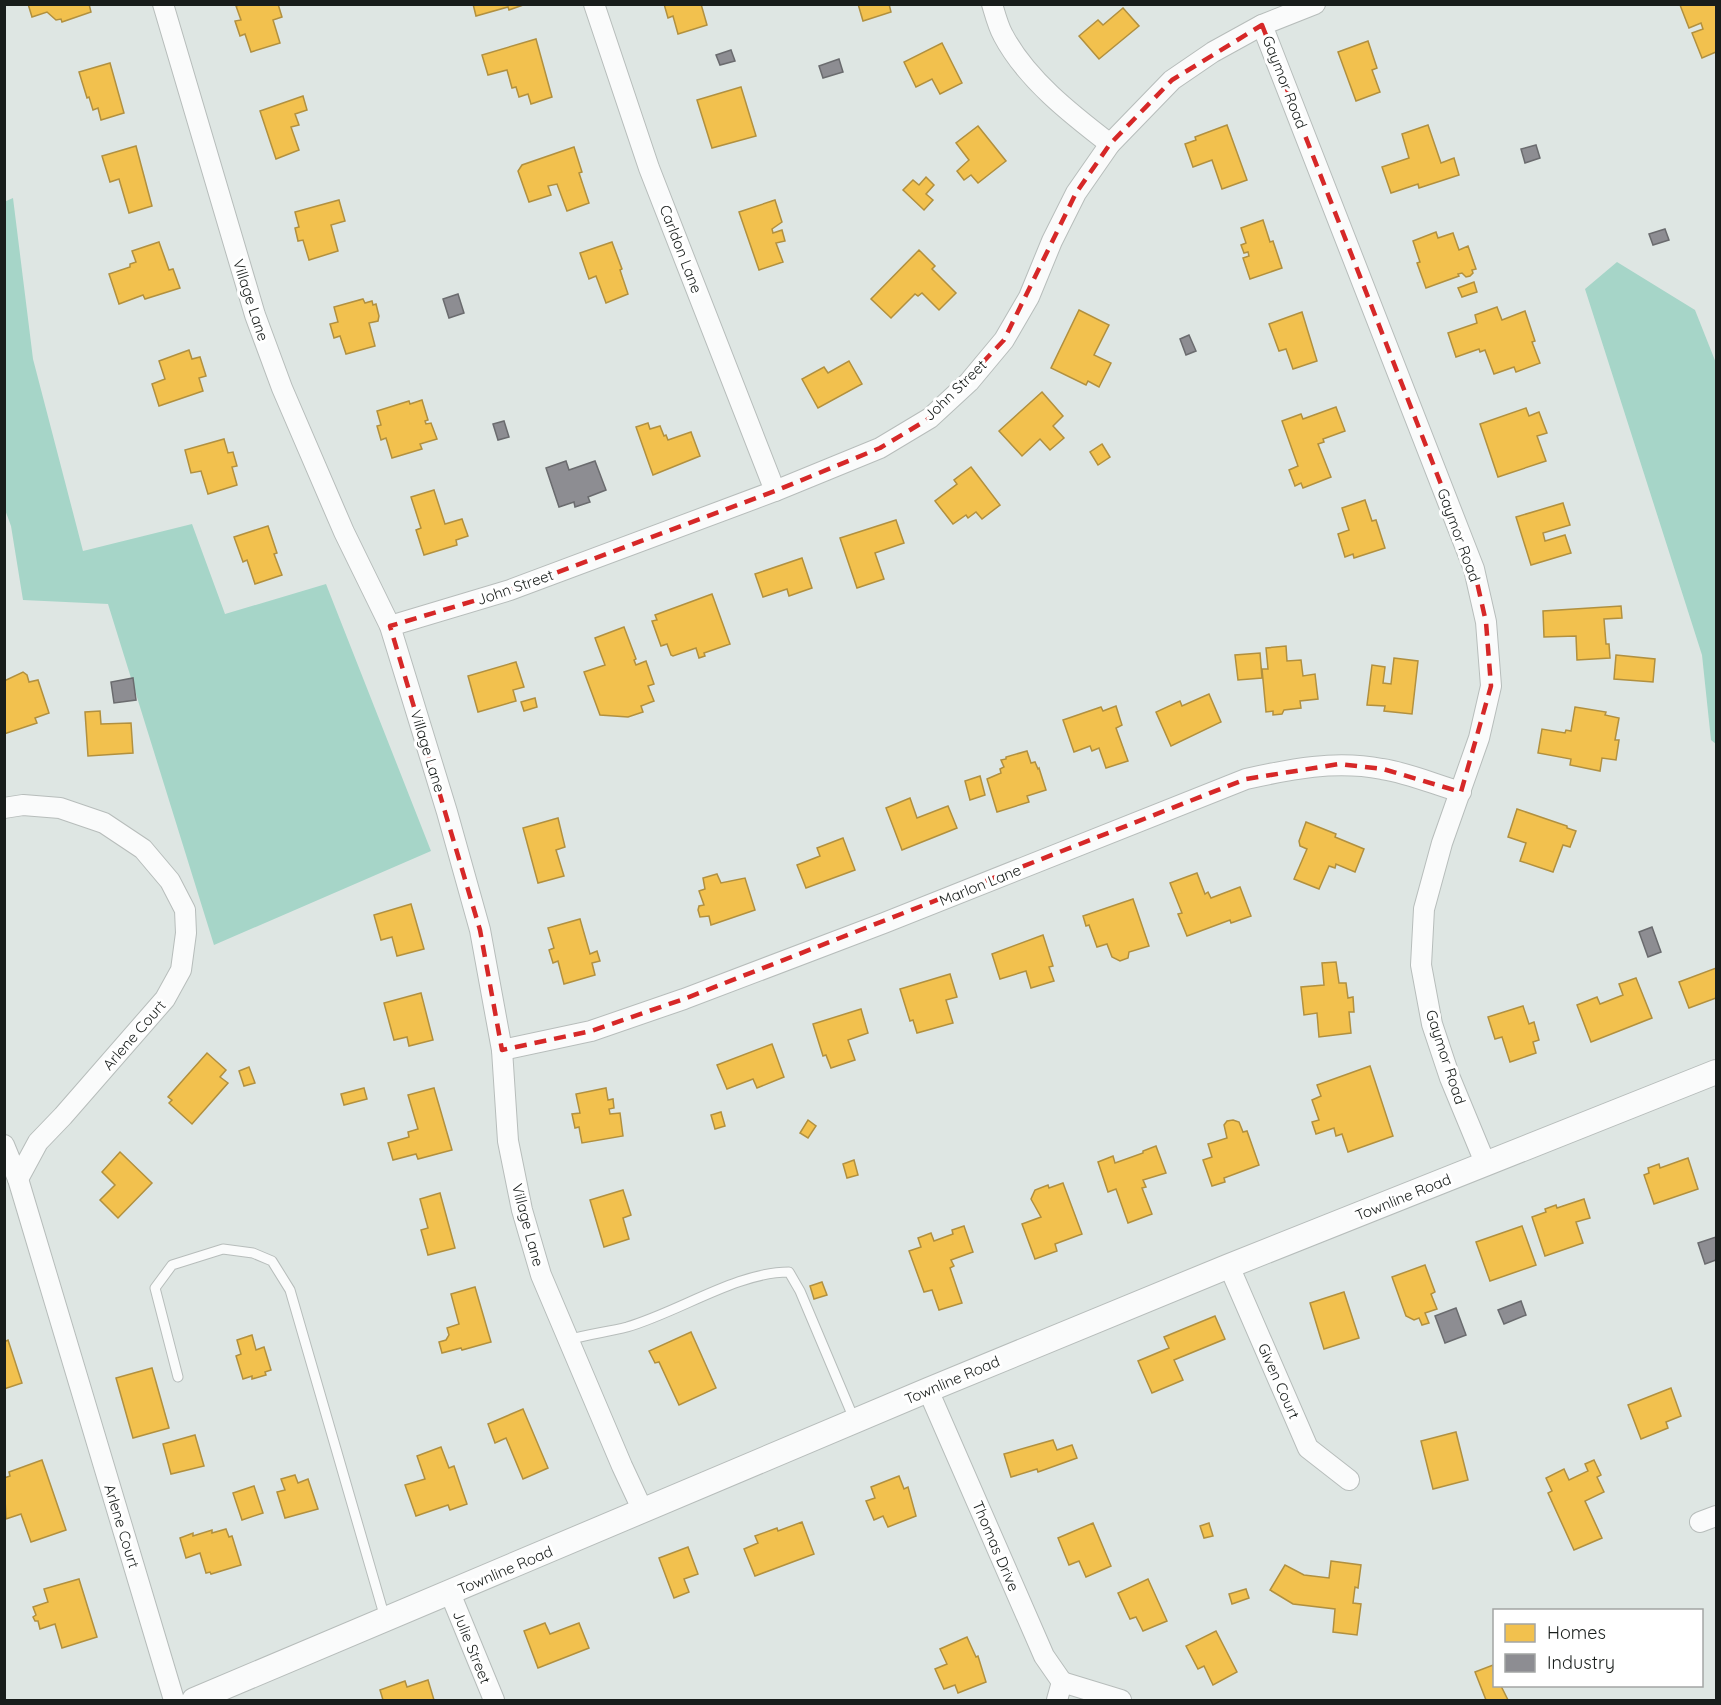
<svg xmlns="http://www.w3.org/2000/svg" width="1721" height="1705" font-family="Quicksand,sans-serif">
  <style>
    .green { fill: #a6d5c8 }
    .homes { fill: #f2c14e; stroke: #b1903f; stroke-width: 1.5 }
    .industry { fill: #8d8d92; stroke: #6a6b6e; stroke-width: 1.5 }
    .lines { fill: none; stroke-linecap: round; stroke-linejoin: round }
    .service-casing { stroke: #b7bdbb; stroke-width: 11 }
    .minor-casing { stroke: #b7bdbb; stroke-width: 22 }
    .tertiary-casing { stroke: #b7bdbb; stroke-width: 26 }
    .service { stroke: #fafbfb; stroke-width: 9 }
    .minor { stroke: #fafbfb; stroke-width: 20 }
    .tertiary { stroke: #fafbfb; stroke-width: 24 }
    .marked { fill: none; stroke: #d62828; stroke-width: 4.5; stroke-dasharray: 12 8; stroke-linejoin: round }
    .labels { text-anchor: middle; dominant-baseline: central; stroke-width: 6; stroke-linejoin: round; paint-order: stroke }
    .street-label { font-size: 15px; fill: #181d1b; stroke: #fff }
  </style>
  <rect width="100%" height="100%" fill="#dee6e3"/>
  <g class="green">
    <path d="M13 198 33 359 83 551 192 524 225 614 326 584 431 851 214 945 108 604 23 600 11 526 4 507V202Z"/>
    <path d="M1617 262 1695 310 1716 363V744L1711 740 1702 655 1585 289Z"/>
  </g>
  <g class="homes">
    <path d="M28 4H89L91 12 62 22 61 19 56 20 47 12 32 17Z"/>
    <path d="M242 4H278L282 17 273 20 280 43 251 52 245 34 240 36 235 21 241 20 236 6Z"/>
    <path d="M473 4H526L509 10 508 7 476 16Z"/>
    <path d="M664 4H701L707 25 678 34 673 16 668 18Z"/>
    <path d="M858 4H889L891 12 863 21Z"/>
    <path d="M1683 4H1716V52L1702 58 1692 33 1703 29 1701 23 1689 28 1680 5Z"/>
    <path d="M1123 8 1139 26 1099 59 1079 36 1098 20 1103 25Z"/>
    <path d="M536 39 552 97 531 104 528 94 519 97 516 87 512 88 507 70 488 75 482 55Z"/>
    <path d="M1368 41 1377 68 1372 70 1380 92 1356 101 1338 52Z"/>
    <path d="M942 43 962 83 940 94 932 79 916 87 904 62Z"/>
    <path d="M110 63 124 113 101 120 98 108 93 110 89 97 87 98 79 72Z"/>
    <path d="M741 87 756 136 712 148 697 100Z"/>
    <path d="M303 96 307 110 295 114 299 125 291 127 299 150 276 159 260 111Z"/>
    <path d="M1227 125 1247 180 1222 189 1212 160 1193 167 1185 144 1196 140 1195 137Z"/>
    <path d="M1428 125 1441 163 1454 158 1459 175 1419 188 1418 184 1391 193 1382 167 1409 158 1402 134Z"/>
    <path d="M978 126 1006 161 978 183 971 175 964 180 957 171 969 160 956 143Z"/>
    <path d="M136 146 152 206 129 213 119 179 110 182 102 156Z"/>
    <path d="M574 147 582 172 579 173 589 203 567 211 557 184 548 186 551 195 529 202 518 171 522 165Z"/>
    <path d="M926 177 934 185 926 194 933 200 924 210 903 190 913 180 919 185Z"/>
    <path d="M339 200 345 221 331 225 338 251 309 260 303 240 298 241 295 228 299 227 295 212Z"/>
    <path d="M775 200 782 222 772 229 773 233 782 230 785 241 776 243 783 262 759 270 739 212Z"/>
    <path d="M1263 220 1270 242 1273 241 1282 268 1250 279 1243 258 1249 256 1248 252 1244 253 1241 245 1246 243 1241 228Z"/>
    <path d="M1436 232 1438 238 1453 233 1459 250 1468 246 1476 269 1472 270 1473 273 1470 276 1466 277 1462 273 1458 274 1459 276 1426 288 1417 263 1420 262 1413 241Z"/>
    <path d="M159 242 169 270 173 269 180 288 145 299 143 295 119 304 109 274 130 267V264L136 262 132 251Z"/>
    <path d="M612 242 622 269 620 270 628 294 606 303 596 276 589 279 580 253Z"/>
    <path d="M919 250 935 266 932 269 956 293 939 310 922 293 918 296 915 294 891 318 871 299Z"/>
    <path d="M1474 282 1477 292 1462 297 1458 288Z"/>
    <path d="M363 299 365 303 372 301 373 305 376 304 379 316 378 321 369 323 375 346 346 354 340 336 334 338 330 324 338 322 334 307Z"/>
    <path d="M1497 307 1502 320 1525 311 1535 341 1532 342 1540 363 1516 372 1514 367 1494 374 1485 350 1480 352 1479 349 1456 357 1448 333 1477 323 1475 315Z"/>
    <path d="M1079 310 1109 325 1094 355 1111 363 1099 387 1088 381 1086 385 1051 368Z"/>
    <path d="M1302 312 1317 361 1293 369 1286 349 1279 351 1269 324Z"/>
    <path d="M189 350 192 359 200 357 206 376 199 378 203 391 159 406 152 384 165 379 159 361Z"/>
    <path d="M849 361 862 384 818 408 802 379 824 367 828 373Z"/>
    <path d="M1042 392 1063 416 1053 426 1064 438 1050 450 1040 439 1022 456 999 431Z"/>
    <path d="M422 400 428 420 425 421 426 424 431 423 437 439 420 444 422 449 392 458 386 438 381 440 377 426 381 425 377 411 409 401 410 404Z"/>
    <path d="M1336 407 1345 431 1323 439 1324 442 1318 444 1331 477 1303 488 1301 483 1295 486 1289 470 1298 466 1282 421 1301 414 1303 419Z"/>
    <path d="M1526 408 1529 416 1539 412 1547 433 1537 436 1546 461 1498 477 1480 424Z"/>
    <path d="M648 423 650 429 660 426 664 436 666 435 668 440 691 432 700 456 653 475 636 427Z"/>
    <path d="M224 439 228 453 233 452 237 466 232 467 237 485 208 494 201 471 191 473 185 450Z"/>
    <path d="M1102 444 1110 457 1098 465 1090 452Z"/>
    <path d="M971 467 1000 505 982 519 976 512 968 518 966 515 953 524 935 501 957 484 954 480Z"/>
    <path d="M434 490 445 524 462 519 468 536 456 540 457 545 424 555 416 530 421 528 411 497Z"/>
    <path d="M1365 500 1372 521 1376 520 1385 548 1354 558 1353 554 1345 557 1338 534 1349 530 1342 508Z"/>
    <path d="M1563 503 1570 525 1543 533 1545 541 1565 535 1571 553 1531 565 1516 517Z"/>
    <path d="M896 520 904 543 875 553 884 579 857 588 840 538Z"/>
    <path d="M268 526 277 553 274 554 282 575 255 584 247 560 243 562 234 537Z"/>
    <path d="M802 558 812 588 789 596 787 589 763 597 755 574Z"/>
    <path d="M712 594 730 644 704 653 705 656 699 658 696 648 673 656 671 655 667 644 661 646 652 621 657 620 655 615Z"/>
    <path d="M1621 606 1622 618 1604 619 1606 644H1609L1610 658 1577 660 1576 636 1544 637 1543 611Z"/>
    <path d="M624 627 636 659 634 660 636 665 646 661 654 684 648 686 654 701 641 706 643 712 628 717 600 715 584 672 605 665 595 638Z"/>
    <path d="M1286 646 1287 661 1301 660 1303 676 1315 674 1318 699 1300 701 1301 708 1284 710 1282 714 1273 715V711L1266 712 1262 669H1268L1266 648Z"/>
    <path d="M1260 653 1262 678 1238 680 1235 655Z"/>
    <path d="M1616 655 1655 659 1653 682 1614 679Z"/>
    <path d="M1394 658 1418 661 1412 714 1384 711 1385 706 1367 705 1372 665 1385 667 1383 683 1391 684Z"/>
    <path d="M516 662 524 687 513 690 516 701 478 712 468 676Z"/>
    <path d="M23 672 27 675 29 682 38 680 49 713 35 718 37 723 4 734V681Z"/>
    <path d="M1209 694 1221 722 1171 746 1156 712 1180 701 1182 706Z"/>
    <path d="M535 698 537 707 524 711 521 702Z"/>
    <path d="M1116 706 1122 725 1116 728 1128 761 1106 768 1099 748 1092 751 1090 746 1074 752 1063 720 1101 707 1103 711Z"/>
    <path d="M1575 707 1606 712 1605 715 1619 718 1615 740H1619L1616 760 1602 758 1600 771 1570 765 1571 759 1538 753 1542 729 1565 733 1566 730 1571 731Z"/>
    <path d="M100 711 101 724 131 723 133 753 88 756 85 712Z"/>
    <path d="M1027 751 1031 763 1035 762 1038 769 1039 768 1046 790 1027 796 1029 802 997 812 987 779 1001 773 1000 769 1004 767 1001 760 1006 759V757Z"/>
    <path d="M980 776 985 795 970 800 965 781Z"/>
    <path d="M910 798 917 818 948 806 957 828 902 850 886 808Z"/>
    <path d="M1517 809 1567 826V828L1576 831 1570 847 1563 845 1553 872 1520 861 1526 843 1508 837Z"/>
    <path d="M558 818 565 847 556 850 564 876 538 883 523 828Z"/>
    <path d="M1306 822 1336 834 1335 837 1364 849 1355 872 1336 864 1335 868 1329 866 1319 889 1294 879 1307 849 1300 846 1299 841Z"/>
    <path d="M843 838 855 870 806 888 797 865 820 856 817 848Z"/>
    <path d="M1197 873 1205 894 1208 892 1211 898 1240 887 1251 916 1231 923 1230 920 1187 936 1178 914 1182 913 1170 883Z"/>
    <path d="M717 874 721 883 745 878 755 910 711 925 709 916 700 917 698 910 699 906 704 905 699 891 705 889 703 878Z"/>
    <path d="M1133 899 1149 946 1129 952 1128 958 1120 961 1112 957 1107 944 1097 947 1089 925 1086 926 1083 916Z"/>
    <path d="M411 904 424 949 397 956 392 937 381 940 374 915Z"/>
    <path d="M580 919 590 954 597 951 600 961 592 963 595 975 564 984 558 961 553 963 549 950 554 948 548 928Z"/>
    <path d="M1043 935 1053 966 1049 967 1054 981 1031 988 1026 971 1000 979 992 954Z"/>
    <path d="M1336 962 1339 983H1346L1348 998 1353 997 1354 1012H1349L1351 1033 1319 1037 1317 1013 1304 1015 1301 987 1324 985 1322 963Z"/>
    <path d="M1716 968V998L1689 1008 1679 982Z"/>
    <path d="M950 974 957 997 946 1000 953 1023 917 1033 913 1020 910 1021 900 989Z"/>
    <path d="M1636 978 1652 1018 1591 1042 1577 1005 1597 997 1600 1004 1623 995 1619 984Z"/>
    <path d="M421 993 433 1040 409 1046 407 1037 394 1040 384 1003Z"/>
    <path d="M1523 1006 1529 1024 1534 1022 1539 1040 1533 1042 1536 1053 1510 1062 1502 1037 1495 1039 1488 1017Z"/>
    <path d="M861 1009 868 1033 848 1040 855 1060 831 1068 826 1055 823 1056 813 1024Z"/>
    <path d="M772 1044 784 1077 757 1088 753 1079 727 1089 717 1065Z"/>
    <path d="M207 1053 226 1070 220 1077 228 1083 192 1124 169 1103 172 1100 168 1097Z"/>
    <path d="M1370 1066 1393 1136 1348 1152 1342 1134 1336 1136 1334 1128 1316 1134 1312 1122 1319 1120 1312 1100 1321 1096 1317 1085Z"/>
    <path d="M249 1067 255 1083 244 1086 239 1071Z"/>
    <path d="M364 1088 367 1099 344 1105 341 1094Z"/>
    <path d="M434 1088 452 1150 418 1159 416 1154 393 1160 388 1143 409 1137 408 1132 418 1129 408 1095Z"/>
    <path d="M606 1088 608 1100 613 1099 614 1108 609 1109 610 1114 620 1113 623 1136 582 1143 579 1127 575 1128 572 1114 580 1113 576 1094Z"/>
    <path d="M721 1112 725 1126 715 1129 711 1115Z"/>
    <path d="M808 1120 816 1126 808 1138 800 1133Z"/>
    <path d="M1233 1120 1239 1122 1243 1132 1247 1131 1259 1165 1224 1178 1225 1182 1212 1186 1203 1160 1212 1157 1208 1144 1227 1138 1224 1125 1227 1121Z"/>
    <path d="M1156 1146 1166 1173 1143 1180 1146 1187 1142 1188 1152 1214 1128 1223 1116 1189 1108 1192 1098 1162 1113 1156 1115 1163 1143 1153V1151Z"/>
    <path d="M120 1152 152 1183 118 1218 100 1200 115 1185 102 1172Z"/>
    <path d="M1688 1158 1698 1189 1654 1204 1644 1175 1649 1173 1648 1168 1659 1164 1660 1168Z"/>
    <path d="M854 1160 858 1175 847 1178 843 1164Z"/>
    <path d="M1063 1183 1082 1234 1055 1244 1057 1251 1035 1259 1022 1224 1041 1217 1031 1199 1035 1190 1048 1185 1049 1188Z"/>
    <path d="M623 1190 631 1215 623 1218 629 1239 604 1247 590 1200Z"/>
    <path d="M440 1193 455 1248 428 1255 421 1230 428 1228 420 1199Z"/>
    <path d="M1584 1199 1590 1218 1576 1222 1583 1243 1545 1256 1532 1217 1546 1212 1545 1209 1556 1205 1557 1208Z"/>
    <path d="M964 1226 973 1252 951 1260 954 1266 950 1268 962 1303 939 1310 932 1290 924 1292 909 1251 921 1247 918 1238 931 1233 934 1241 953 1234 952 1230Z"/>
    <path d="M1522 1226 1536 1265 1490 1281 1476 1242Z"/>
    <path d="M1425 1265 1435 1292 1431 1294 1437 1309 1425 1313 1429 1323 1422 1325 1419 1318 1414 1320 1406 1316 1392 1277Z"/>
    <path d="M822 1282 827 1295 814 1299 810 1286Z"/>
    <path d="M475 1287 491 1342 462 1350 461 1348 442 1353 439 1342 446 1340 449 1335 447 1328 459 1324 451 1294Z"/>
    <path d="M1344 1292 1359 1338 1324 1349 1310 1303Z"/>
    <path d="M1215 1316 1225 1339 1174 1360 1183 1380 1152 1393 1138 1361 1169 1348 1164 1337Z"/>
    <path d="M691 1332 716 1388 679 1405 659 1362 655 1363 649 1351Z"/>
    <path d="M252 1335 256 1350 264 1347 271 1370 265 1372 266 1375 252 1379V1376L243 1379 236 1356 241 1354 237 1340Z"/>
    <path d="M8 1340 22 1383 4 1389V1342Z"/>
    <path d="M152 1368 169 1428 133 1438 116 1378Z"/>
    <path d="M1671 1388 1681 1416 1666 1422 1668 1428 1641 1439 1628 1405Z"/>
    <path d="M523 1409 548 1468 523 1479 506 1438 495 1443 488 1424Z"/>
    <path d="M1456 1432 1468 1480 1433 1489 1421 1441Z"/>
    <path d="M195 1435 204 1466 171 1474 163 1444Z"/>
    <path d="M1053 1440 1057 1450 1072 1445 1077 1458 1038 1472 1037 1469 1011 1477 1004 1454Z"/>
    <path d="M441 1447 449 1468 454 1466 467 1504 450 1510 448 1505 416 1516 405 1485 425 1479 417 1456Z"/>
    <path d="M42 1460 66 1530 31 1542 21 1514 6 1519 4 1478 10 1476 9 1472Z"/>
    <path d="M1594 1460 1601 1475 1597 1477 1604 1492 1585 1501 1602 1538 1574 1550 1548 1493 1552 1491 1546 1478 1564 1469 1569 1480 1588 1471 1585 1464Z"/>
    <path d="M295 1475 298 1483 308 1479 318 1509 285 1518 277 1492 285 1490 281 1479Z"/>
    <path d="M899 1476 904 1489 908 1487 916 1516 888 1527 883 1516 874 1520 866 1501 875 1498 871 1487Z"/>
    <path d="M254 1486 263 1513 242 1520 233 1493Z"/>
    <path d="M802 1522 814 1554 755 1576 744 1549 758 1543 755 1536 777 1528 778 1531Z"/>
    <path d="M1093 1523 1111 1566 1086 1577 1079 1561 1069 1565 1058 1538Z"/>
    <path d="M1209 1523 1213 1536 1204 1538 1200 1526Z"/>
    <path d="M226 1529 229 1537 232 1536 241 1565 211 1574 210 1572 206 1573 200 1553 186 1558 180 1538 193 1533V1536L212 1530V1533Z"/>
    <path d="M688 1547 698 1574 684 1579 689 1592 674 1598 659 1558Z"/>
    <path d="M1331 1561 1361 1565 1358 1588 1355 1587 1353 1603 1361 1604 1357 1635 1333 1632 1335 1609 1293 1604 1270 1590 1285 1565 1304 1575 1329 1578Z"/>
    <path d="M79 1579 97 1637 62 1648 55 1624 40 1629 38 1621H35L33 1617 36 1615 33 1607 48 1602 44 1589Z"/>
    <path d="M1148 1579 1167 1621 1143 1631 1136 1617 1130 1619 1118 1593Z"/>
    <path d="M1246 1589 1249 1598 1232 1604 1229 1594Z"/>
    <path d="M545 1623 550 1634 579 1623 589 1648 538 1668 524 1631Z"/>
    <path d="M1216 1631 1237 1672 1213 1685 1204 1666 1198 1669 1186 1646Z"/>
    <path d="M967 1637 976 1657 978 1656 986 1682 958 1693 955 1685 944 1689 935 1669 947 1664 940 1649Z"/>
    <path d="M1493 1665 1494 1686H1501L1508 1700H1486L1475 1672Z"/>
    <path d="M428 1680 434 1700H383L380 1690 405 1681 407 1687Z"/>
  </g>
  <g class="industry">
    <path d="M731 50 735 61 720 65 716 55Z"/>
    <path d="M839 59 843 72 823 78 819 66Z"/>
    <path d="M1536 145 1540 158 1525 163 1521 149Z"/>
    <path d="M1665 229 1669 240 1653 245 1649 234Z"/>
    <path d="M458 294 464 313 449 318 443 299Z"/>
    <path d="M1189 335 1196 351 1186 355 1180 339Z"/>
    <path d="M504 421 509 437 498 440 493 424Z"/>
    <path d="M566 461 569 470 595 461 606 490 588 497 590 502 575 507 574 502 559 507 546 468Z"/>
    <path d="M133 678 136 700 114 703 111 682Z"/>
    <path d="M1652 927 1661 952 1648 957 1639 932Z"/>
    <path d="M1716 1237V1260L1705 1264 1698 1243Z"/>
    <path d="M1521 1301 1526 1315 1504 1324 1498 1310Z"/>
    <path d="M1456 1308 1466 1335 1445 1343 1435 1316Z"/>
  </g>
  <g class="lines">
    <g class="service-casing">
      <g id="service">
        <path d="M568 1340C588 1334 608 1332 627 1327 679 1312 737 1272 789 1272L800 1291 854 1419"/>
        <path d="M178 1377 155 1288 172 1265 223 1249 253 1253 272 1261 290 1290 385 1618"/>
      </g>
    </g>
    <g class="minor-casing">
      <g id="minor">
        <path d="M163 4 255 315 282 388 344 532 390 626 447 812 480 930 502 1050 508 1141 522 1210 541 1275 622 1466 643 1511"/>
        <path d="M594 4 649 168 775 491"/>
        <path d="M992 4C995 14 998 26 1003 35 1026 79 1071 114 1110 144"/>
        <path d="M1262 25 1474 569 1486 622 1491 686 1479 738 1442 843 1424 909 1421 965 1432 1024 1450 1078 1486 1165"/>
        <path d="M390 626 510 590 775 491 880 448 930 418 969 382 1004 340 1029 297 1052 241 1076 193 1110 144 1172 80 1213 52 1262 25 1315 4"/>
        <path d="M4 808 23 805 60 808 104 823 143 849 170 881 185 910 186 933 181 970 165 999 63 1116 38 1142 18 1179 4 1145"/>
        <path d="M502 1050 591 1031 684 999 884 923 1246 779C1291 769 1335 760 1382 769 1409 773 1436 785 1461 792"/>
        <path d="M18 1179 174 1700"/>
        <path d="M1229 1266 1308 1448 1349 1480"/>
        <path d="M928 1390 1044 1656 1062 1682 1057 1700"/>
        <path d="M1700 1522 1716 1516"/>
        <path d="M450 1593 494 1700"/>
        <path d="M1062 1682 1121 1700"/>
      </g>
    </g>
    <g class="tertiary-casing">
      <path id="tertiary" d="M194 1700 928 1390 1229 1266 1716 1072"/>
    </g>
    <use href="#service" class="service"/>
    <use href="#minor" class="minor"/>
    <use href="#tertiary" class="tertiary"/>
  </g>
  <path class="marked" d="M1262 25 1474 569 1486 622 1491 686 1461 792 1383 769 1339 764 1246 779 684 999 591 1031 502 1050 480 930 390 626 510 590 775 491 880 448 930 418 1004 340 1076 193 1110 144 1172 80Z"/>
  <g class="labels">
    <g class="street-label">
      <text transform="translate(1285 82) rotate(69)">Gaymor Road</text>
      <text transform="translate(681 249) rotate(69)">Carldon Lane</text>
      <text transform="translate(251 300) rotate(72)">Village Lane</text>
      <text transform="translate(955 390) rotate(-44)">John Street</text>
      <text transform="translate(1459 535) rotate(70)">Gaymor Road</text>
      <text transform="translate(515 587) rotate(-19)">John Street</text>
      <text transform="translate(428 751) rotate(73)">Village Lane</text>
      <text transform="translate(980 885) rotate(-22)">Marlon Lane</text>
      <text transform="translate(134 1035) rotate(-49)">Arlene Court</text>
      <text transform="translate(1446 1057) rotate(72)">Gaymor Road</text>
      <text transform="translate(1403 1197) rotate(-22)">Townline Road</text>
      <text transform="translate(528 1225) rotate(75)">Village Lane</text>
      <text transform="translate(952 1380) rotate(-23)">Townline Road</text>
      <text transform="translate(1279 1381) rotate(66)">Given Court</text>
      <text transform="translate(122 1526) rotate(73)">Arlene Court</text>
      <text transform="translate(996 1546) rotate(67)">Thomas Drive</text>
      <text transform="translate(505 1570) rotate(-23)">Townline Road</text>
      <text transform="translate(472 1647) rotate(68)">Julie Street</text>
    </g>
  </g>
  <rect width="1721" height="1705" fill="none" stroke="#181d1b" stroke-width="12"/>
  <rect x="1493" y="1609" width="210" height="78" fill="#ffffff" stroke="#a3a5a4" stroke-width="1.5"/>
  <rect x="1505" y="1624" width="30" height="18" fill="#f2c14e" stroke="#a3a5a4" stroke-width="1.5"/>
  <text x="1547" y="1639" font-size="18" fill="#181d1b">Homes</text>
  <rect x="1505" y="1654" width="30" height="18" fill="#8d8d92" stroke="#a3a5a4" stroke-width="1.5"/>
  <text x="1547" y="1669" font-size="18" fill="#181d1b">Industry</text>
</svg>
